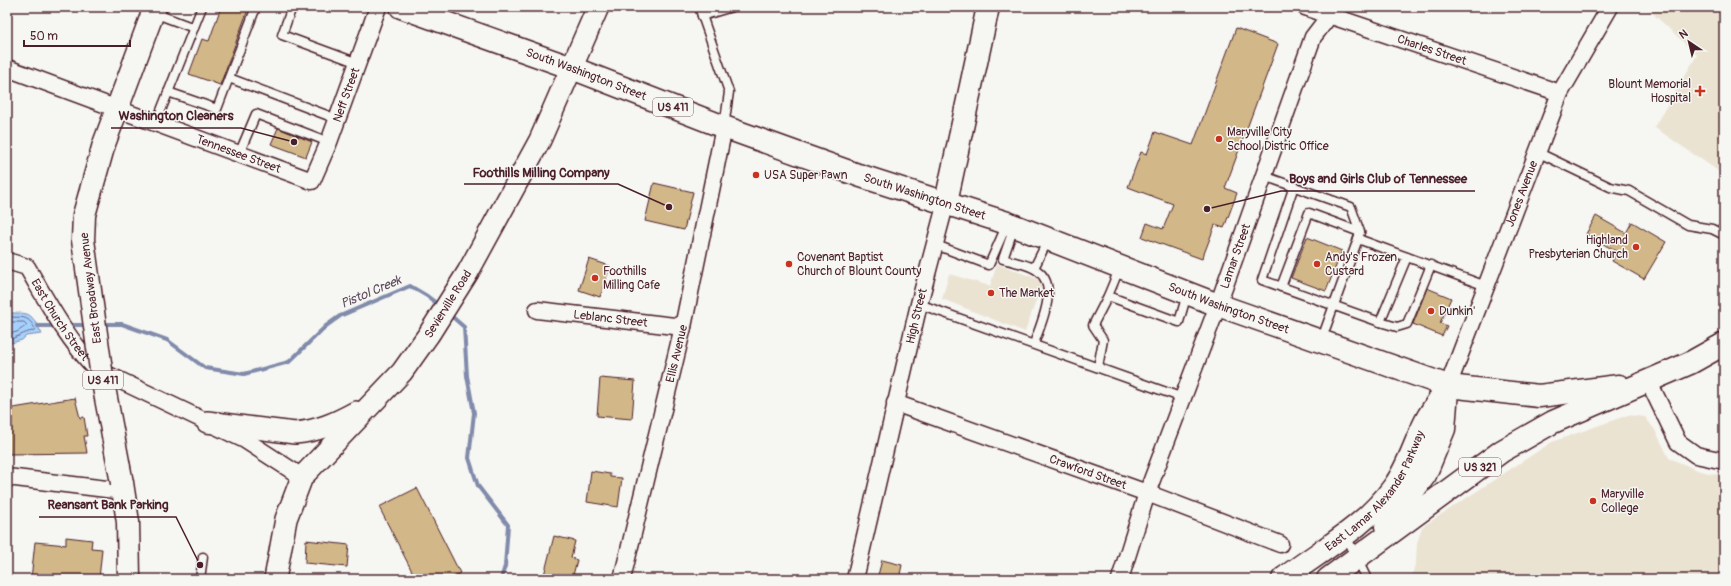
<svg xmlns="http://www.w3.org/2000/svg" width="1731" height="586" font-family="Pangolin,sans-serif">
  <style>
    .built { fill: #ebe3d2 }
    .water { fill: #a4d1fe; stroke: #808aaa }
    .lines { fill: none; stroke-linecap: round; stroke-linejoin: round }
    .shore { stroke: #6e667f; stroke-width: 1 }
    .stream { stroke: #808aaa; stroke-width: 4 }
    .building { fill: #d2b888; stroke: #4a1f2b }
    .service-casing { stroke: #4a1f2b; stroke-width: 11 }
    .minor-casing { stroke: #4a1f2b; stroke-width: 19 }
    .tertiary-casing { stroke: #4a1f2b; stroke-width: 24 }
    .primary-casing { stroke: #4a1f2b; stroke-width: 25 }
    .trunk-casing { stroke: #4a1f2b; stroke-width: 25 }
    .service { stroke: #f6f6f2; stroke-width: 8 }
    .minor { stroke: #f6f6f2; stroke-width: 16 }
    .tertiary { stroke: #f6f6f2; stroke-width: 21 }
    .primary { stroke: #f6f6f2; stroke-width: 22 }
    .trunk { stroke: #f6f6f2; stroke-width: 22 }
    .primary-bridge-casing { stroke: #4a1f2b; stroke-width: 25; stroke-linecap: butt }
    .primary-bridge { stroke: #f6f6f2; stroke-width: 22 }
    .poi-dot { fill: #c8321e; stroke: #f6f6f2; stroke-width: 1.5 }
    .labels { text-anchor: middle; dominant-baseline: central; stroke-width: 3; stroke-linejoin: round; paint-order: stroke }
    .shield { fill: #f6f6f2; stroke: #7e6067; stroke-width: 1 }
    .shield-label { font-size: 11px; font-weight: bold; fill: #4a1f2b }
    .street-label { font-size: 12px; fill: #4a1f2b; stroke: #f6f6f2 }
    .poi-label { font-size: 12px; fill: #4a1f2b; stroke: #f6f6f2; text-anchor: start }
    .water-label { font-size: 13px; font-style: italic; fill: #604c60; stroke: #f6f6f2 }
    .leader { fill: none; stroke: #4a1f2b; stroke-width: 1.5 }
    .callout-dot { fill: #4a1f2b; stroke: #f6f6f2; stroke-width: 1.5 }
    .callout-label { font-size: 13px; text-anchor: middle; font-weight: bold; fill: #4a1f2b; stroke: #f6f6f2; stroke-width: 3; stroke-linejoin: round; paint-order: stroke }
  </style>
  <rect width="100%" height="100%" fill="#f6f6f2"/>
  <filter id="ink" filterUnits="userSpaceOnUse"><feTurbulence type="fractalNoise" baseFrequency=".025" numOctaves="2"/><feDisplacementMap in="SourceGraphic" scale="8" xChannelSelector="R" yChannelSelector="G"/><feConvolveMatrix kernelMatrix="1 2 1 2 8 2 1 2 1" color-interpolation-filters="sRGB"/></filter>
  <g filter="url(#ink)">
    <g class="built">
      <path d="M1646 7H1724V175L1654 127 1697 55Z"/>
      <path d="M997 264 1043 281 1025 332 942 299 949 274 990 286Z"/>
      <path d="M1628 415 1645 417 1655 430 1669 458 1700 471 1724 476V579H1411L1416 561 1417 543 1422 527 1552 442Z"/>
    </g>
    <path class="water" d="M7 313C32 313 30 312 42 334L26 336 22 340 7 344Z"/>
    <g class="lines">
      <g class="shore">
        <path d="M7 317C21 318 28 314 35 329L33 331C24 332 17 338 7 340"/>
        <path d="M7 322H24L27 325 17 332 7 334"/>
      </g>
      <g class="stream">
        <path d="M449 314 464 327 467 376 474 413 469 458 478 486 508 525 505 566 501 579"/>
        <path d="M102 324H122L167 340 205 368 244 374 289 362 326 326 340 316 410 286 427 296 440 306"/>
        <path d="M68 325H89"/>
        <path d="M38 326H57"/>
      </g>
    </g>
    <g class="building">
      <path d="M221 7H249L220 85 189 74 202 39 209 41Z"/>
      <path d="M1236 28 1278 44 1225 188 1237 193 1224 228 1215 225 1202 259 1142 237 1147 223 1163 229 1173 204 1128 187 1141 152 1147 154 1155 132 1193 145Z"/>
      <path d="M278 128 312 142 306 157 271 144Z"/>
      <path d="M654 183 693 192 684 230 645 221Z"/>
      <path d="M1596 216 1626 233 1632 222 1666 242 1644 279 1612 261 1617 252 1586 234Z"/>
      <path d="M1307 237 1342 251 1326 291 1291 278Z"/>
      <path d="M589 259 610 266 600 297 579 290Z"/>
      <path d="M1427 288 1451 298 1440 323 1447 326 1442 336 1413 324Z"/>
      <path d="M600 378 635 381 632 419 597 416Z"/>
      <path d="M75 398 80 418 84 417 87 436H84L87 453 9 454 7 409Z"/>
      <path d="M591 471 610 474V477L622 478 618 507 587 502Z"/>
      <path d="M417 488 460 573 449 579H416L379 507Z"/>
      <path d="M554 536 575 541 571 558 577 560 572 579H543Z"/>
      <path d="M66 537 92 540 91 548 102 549 99 579H31L35 542 66 545Z"/>
      <path d="M306 540 349 545 347 567 305 563Z"/>
      <path d="M882 560 902 565 899 579H877Z"/>
    </g>
    <g class="lines">
      <g class="service-casing">
        <g id="service">
          <path d="M292 7 282 35 358 63"/>
          <path d="M699 7 729 92 724 127"/>
          <path d="M154 13 194 28"/>
          <path d="M702 16 732 7"/>
          <path d="M229 78 337 119"/>
          <path d="M168 92 217 109 256 7"/>
          <path d="M156 123 202 7"/>
          <path d="M1537 152 1610 187 1629 191 1688 225 1712 229 1724 235"/>
          <path d="M239 154 256 114 329 142"/>
          <path d="M1264 176 1351 207 1360 232 1358 239 1321 341"/>
          <path d="M1294 186 1262 280 1380 322 1407 257"/>
          <path d="M1014 227 1003 259C1013 262 1024 263 1033 268 1062 282 1041 322 1034 344"/>
          <path d="M1358 239 1486 286"/>
          <path d="M936 245 989 265 1007 224"/>
          <path d="M1120 267 1108 296 1179 322 1187 294"/>
          <path d="M1034 268 1048 240"/>
          <path d="M1281 287 1309 213 1360 232"/>
          <path d="M919 304 1183 398"/>
          <path d="M1380 322 1397 327 1407 324 1431 265"/>
          <path d="M1098 367 1103 340 1093 325 1108 296"/>
          <path d="M1346 536 1367 579"/>
          <path d="M200 579 203 557"/>
        </g>
      </g>
      <g class="minor-casing">
        <g id="minor">
          <path id="s1" d="M1305 7 1560 93"/>
          <path id="s2" d="M7 68 312 181 329 142 378 7"/>
          <path id="s3" d="M7 261 27 267C48 303 67 339 96 369L245 440 302 477"/>
          <path id="s4" d="M537 310 683 327"/>
          <path d="M1649 382 1678 442 1696 455 1724 461"/>
          <path id="s5" d="M1448 386 1560 93 1610 7"/>
          <path id="s6" d="M895 403 1147 493 1280 544"/>
          <path d="M7 477 123 491"/>
          <path id="s7" d="M622 579 683 327 724 127"/>
          <path id="s8" d="M855 579 919 304 946 202"/>
          <path id="s9" d="M1120 579 1147 493 1218 305 1313 37 1336 7"/>
        </g>
      </g>
      <g class="tertiary-casing">
        <g id="tertiary">
          <path d="M207 422 295 433C318 431 336 423 356 412"/>
          <path id="s10" d="M275 579 286 519 302 477 402 372 429 334 468 272 540 140 598 7"/>
        </g>
      </g>
      <g class="primary-casing">
        <g id="primary">
          <path id="s11" d="M401 7 572 68 724 127 858 175 1007 223 1218 305 1448 386"/>
          <path d="M946 202 988 7"/>
          <path d="M88 276 83 240 84 215 104 144 155 7"/>
          <path d="M122 483 128 522 129 579"/>
        </g>
      </g>
      <g class="trunk-casing">
        <g id="trunk">
          <path d="M1448 386 1539 396 1619 386"/>
          <path d="M1386 526 1425 475 1444 429 1447 390"/>
          <path id="s12" d="M1283 579C1321 550 1365 527 1393 488 1409 467 1415 440 1428 417 1434 407 1441 397 1448 386"/>
          <path d="M1328 579 1502 451 1553 422 1690 363 1724 344"/>
        </g>
      </g>
      <use href="#service" class="service"/>
      <use href="#minor" class="minor"/>
      <use href="#tertiary" class="tertiary"/>
      <use href="#primary" class="primary"/>
      <use href="#trunk" class="trunk"/>
      <g class="primary-bridge-casing">
        <path id="primary-bridge" d="M88 276 102 377 122 483"/>
      </g>
      <use href="#primary-bridge" class="primary-bridge"/>
    </g>
  </g>
  <g class="poi-dot">
    <path d="M1698 85h4v4h4v4h-4v4h-4v-4h-4v-4h4z"/>
    <circle cx="1219" cy="139" r="4"/>
    <circle cx="756" cy="175" r="4"/>
    <circle cx="1636" cy="247" r="4"/>
    <circle cx="789" cy="264" r="4"/>
    <circle cx="1317" cy="264" r="4"/>
    <circle cx="595" cy="278" r="4"/>
    <circle cx="991" cy="293" r="4"/>
    <circle cx="1431" cy="311" r="4"/>
    <circle cx="1593" cy="501" r="4"/>
  </g>
  <g class="labels">
    <g class="shield">
      <rect x="653" y="98" width="40" height="18" rx="3"/>
      <rect x="83" y="371" width="40" height="18" rx="3"/>
      <rect x="1459" y="458" width="42" height="18" rx="3"/>
    </g>
    <g class="shield-label">
      <text x="673" y="107">US 411</text>
      <text x="103" y="380">US 411</text>
      <text x="1480" y="467">US 321</text>
    </g>
    <g class="street-label">
      <text stroke="none"><textPath href="#s1" startOffset="134">Charles Street</textPath></text>
      <text stroke="none"><textPath href="#s11" startOffset="197">South Washington Street</textPath></text>
      <text stroke="none"><textPath href="#s2" startOffset="418">Neff Street</textPath></text>
      <text stroke="none"><textPath href="#s2" startOffset="247">Tennessee Street</textPath></text>
      <text stroke="none"><textPath href="#s5" startOffset="206">Jones Avenue</textPath></text>
      <text stroke="none"><textPath href="#s11" startOffset="557">South Washington Street</textPath></text>
      <text stroke="none"><textPath href="#s9" startOffset="343">Lamar Street</textPath></text>
      <text transform="translate(91 288) rotate(-97)">East Broadway Avenue</text>
      <text stroke="none"><textPath href="#s10" startOffset="333">Sevierville Road</textPath></text>
      <text stroke="none"><textPath href="#s11" startOffset="881">South Washington Street</textPath></text>
      <text stroke="none"><textPath href="#s8" startOffset="270">High Street</textPath></text>
      <text stroke="none"><textPath href="#s4" startOffset="74">Leblanc Street</textPath></text>
      <text stroke="none"><textPath href="#s3" startOffset="83">East Church Street</textPath></text>
      <text stroke="none"><textPath href="#s7" startOffset="232">Ellis Avenue</textPath></text>
      <text stroke="none"><textPath href="#s6" startOffset="205">Crawford Street</textPath></text>
      <text stroke="none"><textPath href="#s12" startOffset="130">East Lamar Alexander Parkway</textPath></text>
    </g>
    <g class="poi-label">
      <text x="1691" y="84" text-anchor="end">Blount Memorial<tspan x="1691" dy="14">Hospital</tspan></text>
      <text x="1227" y="132">Maryville City<tspan x="1227" dy="14">School Distric Office</tspan></text>
      <text x="764" y="175">USA Super Pawn</text>
      <text x="1628" y="240" text-anchor="end">Highland<tspan x="1628" dy="14">Presbyterian Church</tspan></text>
      <text x="797" y="257">Covenant Baptist<tspan x="797" dy="14">Church of Blount County</tspan></text>
      <text x="1325" y="257">Andy's Frozen<tspan x="1325" dy="14">Custard</tspan></text>
      <text x="603" y="271">Foothills<tspan x="603" dy="14">Milling Cafe</tspan></text>
      <text x="999" y="293">The Market</text>
      <text x="1439" y="311">Dunkin'</text>
      <text x="1601" y="494">Maryville<tspan x="1601" dy="14">College</tspan></text>
    </g>
    <g class="water-label">
      <text transform="translate(371 292) rotate(-23)">Pistol Creek</text>
    </g>
  </g>
  <path class="leader" d="M294 142L241 128H111M669 207L618 184H464M1207 209L1281 191H1475M200 565L176 517H39"/>
  <g class="callout-dot">
    <circle cx="294" cy="142" r="4"/>
    <circle cx="669" cy="207" r="4"/>
    <circle cx="1207" cy="209" r="4"/>
    <circle cx="200" cy="565" r="4"/>
  </g>
  <g class="callout-label">
    <text x="176" y="120">Washington Cleaners</text>
    <text x="541" y="177">Foothills Milling Company</text>
    <text x="1378" y="183">Boys and Girls Club of Tennessee</text>
    <text x="108" y="509">Reansant Bank Parking</text>
  </g>
  <rect width="1731" height="586" fill="none" stroke="#f6f6f2" stroke-width="24"/>
  <rect x="12" y="12" width="1707" height="562" fill="none" stroke="#4a1f2b" stroke-width="1.5" filter="url(#ink)"/>
  <g transform="translate(1689 42) rotate(325)" stroke="#f6f6f2" stroke-width="3" paint-order="stroke">
  <path d="M0-3L7 15L0 10L-7 15Z" fill="#4a1f2b"/>
  <text y="-6" font-size="11" font-weight="bold" text-anchor="middle" fill="#4a1f2b">N</text>
  </g>
  <path d="M24 40v6h106v-6" fill="none" stroke="#4a1f2b" stroke-width="2"/>
  <text x="30" y="40" font-size="12" fill="#4a1f2b" stroke="#f6f6f2" stroke-width="3" paint-order="stroke">50 m</text>
</svg>
